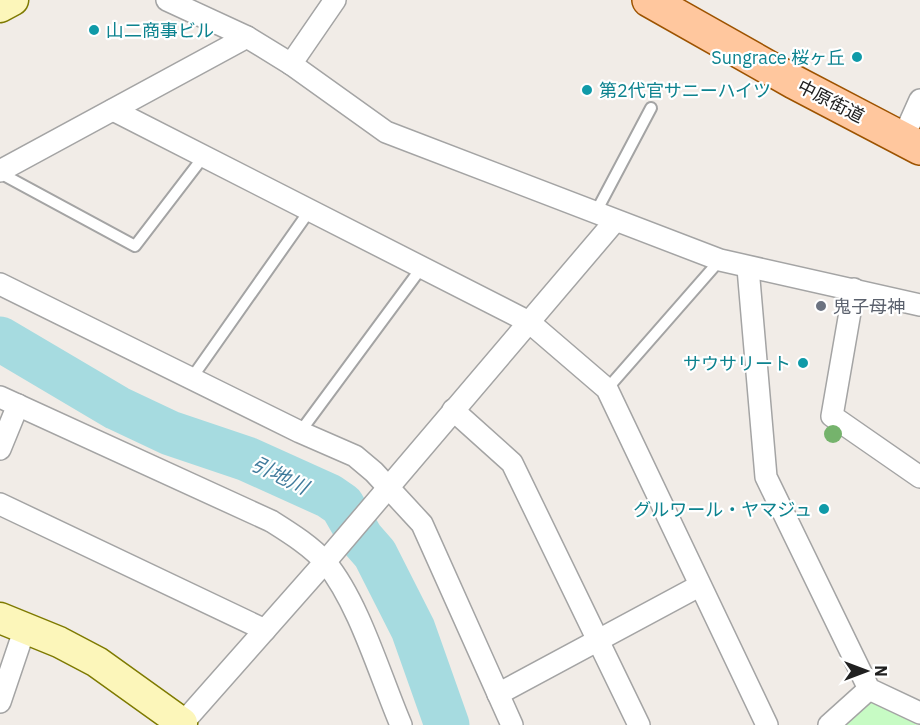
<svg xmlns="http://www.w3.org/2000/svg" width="920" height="725" font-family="'IBM Plex Sans','Noto Sans JP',sans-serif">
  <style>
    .park { fill: #c7fbc4 }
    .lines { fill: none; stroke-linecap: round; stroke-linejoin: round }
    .river { stroke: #a6dbe0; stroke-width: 45 }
    .lane-casing { stroke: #a4a4a4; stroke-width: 14 }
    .street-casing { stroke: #a4a4a4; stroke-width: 24 }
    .secondary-casing { stroke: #7e7a01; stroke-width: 33 }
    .primary-casing { stroke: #9d5300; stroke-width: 36 }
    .lane { stroke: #fff; stroke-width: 10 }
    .street { stroke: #fff; stroke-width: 21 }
    .secondary { stroke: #fcf6ba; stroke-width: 30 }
    .primary { stroke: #ffc79e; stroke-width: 33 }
    .tree { fill: #75b36c }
    .culture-dot { fill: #0f9aa8; stroke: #fff; stroke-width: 2 }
    .worship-dot { fill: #6b7280; stroke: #fff; stroke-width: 2 }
    .labels { text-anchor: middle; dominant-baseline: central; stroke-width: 4.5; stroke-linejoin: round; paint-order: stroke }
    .culture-label { font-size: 18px; fill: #0d838f; stroke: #fff; text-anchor: end }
    .street-label { font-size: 18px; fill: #202020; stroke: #fff }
    .worship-label { font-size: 18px; fill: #5b616d; stroke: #fff; text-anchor: start }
    .water-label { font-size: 20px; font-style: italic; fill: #407b9c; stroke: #fff }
  </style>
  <rect width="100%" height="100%" fill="#f1ece7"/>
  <path class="park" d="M871 702 918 725H846Z"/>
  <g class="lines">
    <path class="river" d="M0 339 117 408 170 433 247 459 329 496 342 505 361 538 375 554 413 629 447 725"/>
    <g class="lane-casing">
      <g id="lane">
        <path d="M0 173 135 246 204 156"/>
        <path d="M596 212 651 108"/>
        <path d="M191 379 310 210"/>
        <path d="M607 389 720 260"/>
        <path d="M300 432 422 267"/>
      </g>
    </g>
    <g class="street-casing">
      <g id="street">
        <path d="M167 0 247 37 291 64 386 132 720 260 920 305"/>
        <path d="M291 64 335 0"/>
        <path d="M113 110 529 322 607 389 767 725"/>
        <path d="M903 138 920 100"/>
        <path d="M0 171 247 37"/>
        <path d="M748 268 766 477 869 689 920 713"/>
        <path d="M0 284 300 432 355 456 374 472 422 524 512 725"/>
        <path d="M854 289 832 416 920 477"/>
        <path d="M0 397 271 521C290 533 311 546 326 563 359 603 380 676 401 725"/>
        <path d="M453 410 512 463 639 725"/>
        <path d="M0 449 18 405"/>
        <path d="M0 504 265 630"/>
        <path d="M498 694 699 586"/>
        <path d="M0 702 25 628"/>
        <path d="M181 725 325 562 615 221"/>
        <path d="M829 725 869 689"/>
      </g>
    </g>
    <g class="secondary-casing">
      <g id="secondary">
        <path d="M0 7 13 0"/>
        <path d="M0 618 59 642 97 662 182 723"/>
      </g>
    </g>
    <g class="primary-casing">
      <path id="primary" d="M649 0 794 82 920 148"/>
    </g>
    <use href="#lane" class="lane"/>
    <use href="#street" class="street"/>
    <use href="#secondary" class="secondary"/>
    <use href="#primary" class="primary"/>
  </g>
  <circle class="tree" cx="833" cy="434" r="9"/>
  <g class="culture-dot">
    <circle cx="94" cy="30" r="6"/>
    <circle cx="857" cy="57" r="6"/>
    <circle cx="587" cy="90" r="6"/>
    <circle cx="803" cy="363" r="6"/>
    <circle cx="824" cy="509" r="6"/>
  </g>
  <circle class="worship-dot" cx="821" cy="306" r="6"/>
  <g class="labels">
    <g class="culture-label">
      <text x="106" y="30" text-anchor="start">山二商事ビル</text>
      <text x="845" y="57">Sungrace 桜ヶ丘</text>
      <text x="599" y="90" text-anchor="start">第2代官サニーハイツ</text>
      <text x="791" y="363">サウサリート</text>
      <text x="812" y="509">グルワール・ヤマジュ</text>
    </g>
    <g class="street-label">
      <text transform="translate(831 101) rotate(27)">中原街道</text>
    </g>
    <g class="worship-label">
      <text x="833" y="306">鬼子母神</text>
    </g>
    <g class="water-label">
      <text transform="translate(280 475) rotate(26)">引地川</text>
    </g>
  </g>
  <g transform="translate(866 671) rotate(90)" stroke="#ffffff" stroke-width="4.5" paint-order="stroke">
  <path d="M0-4.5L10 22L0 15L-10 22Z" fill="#202020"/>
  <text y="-9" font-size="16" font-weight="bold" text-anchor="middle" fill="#202020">N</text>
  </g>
</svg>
